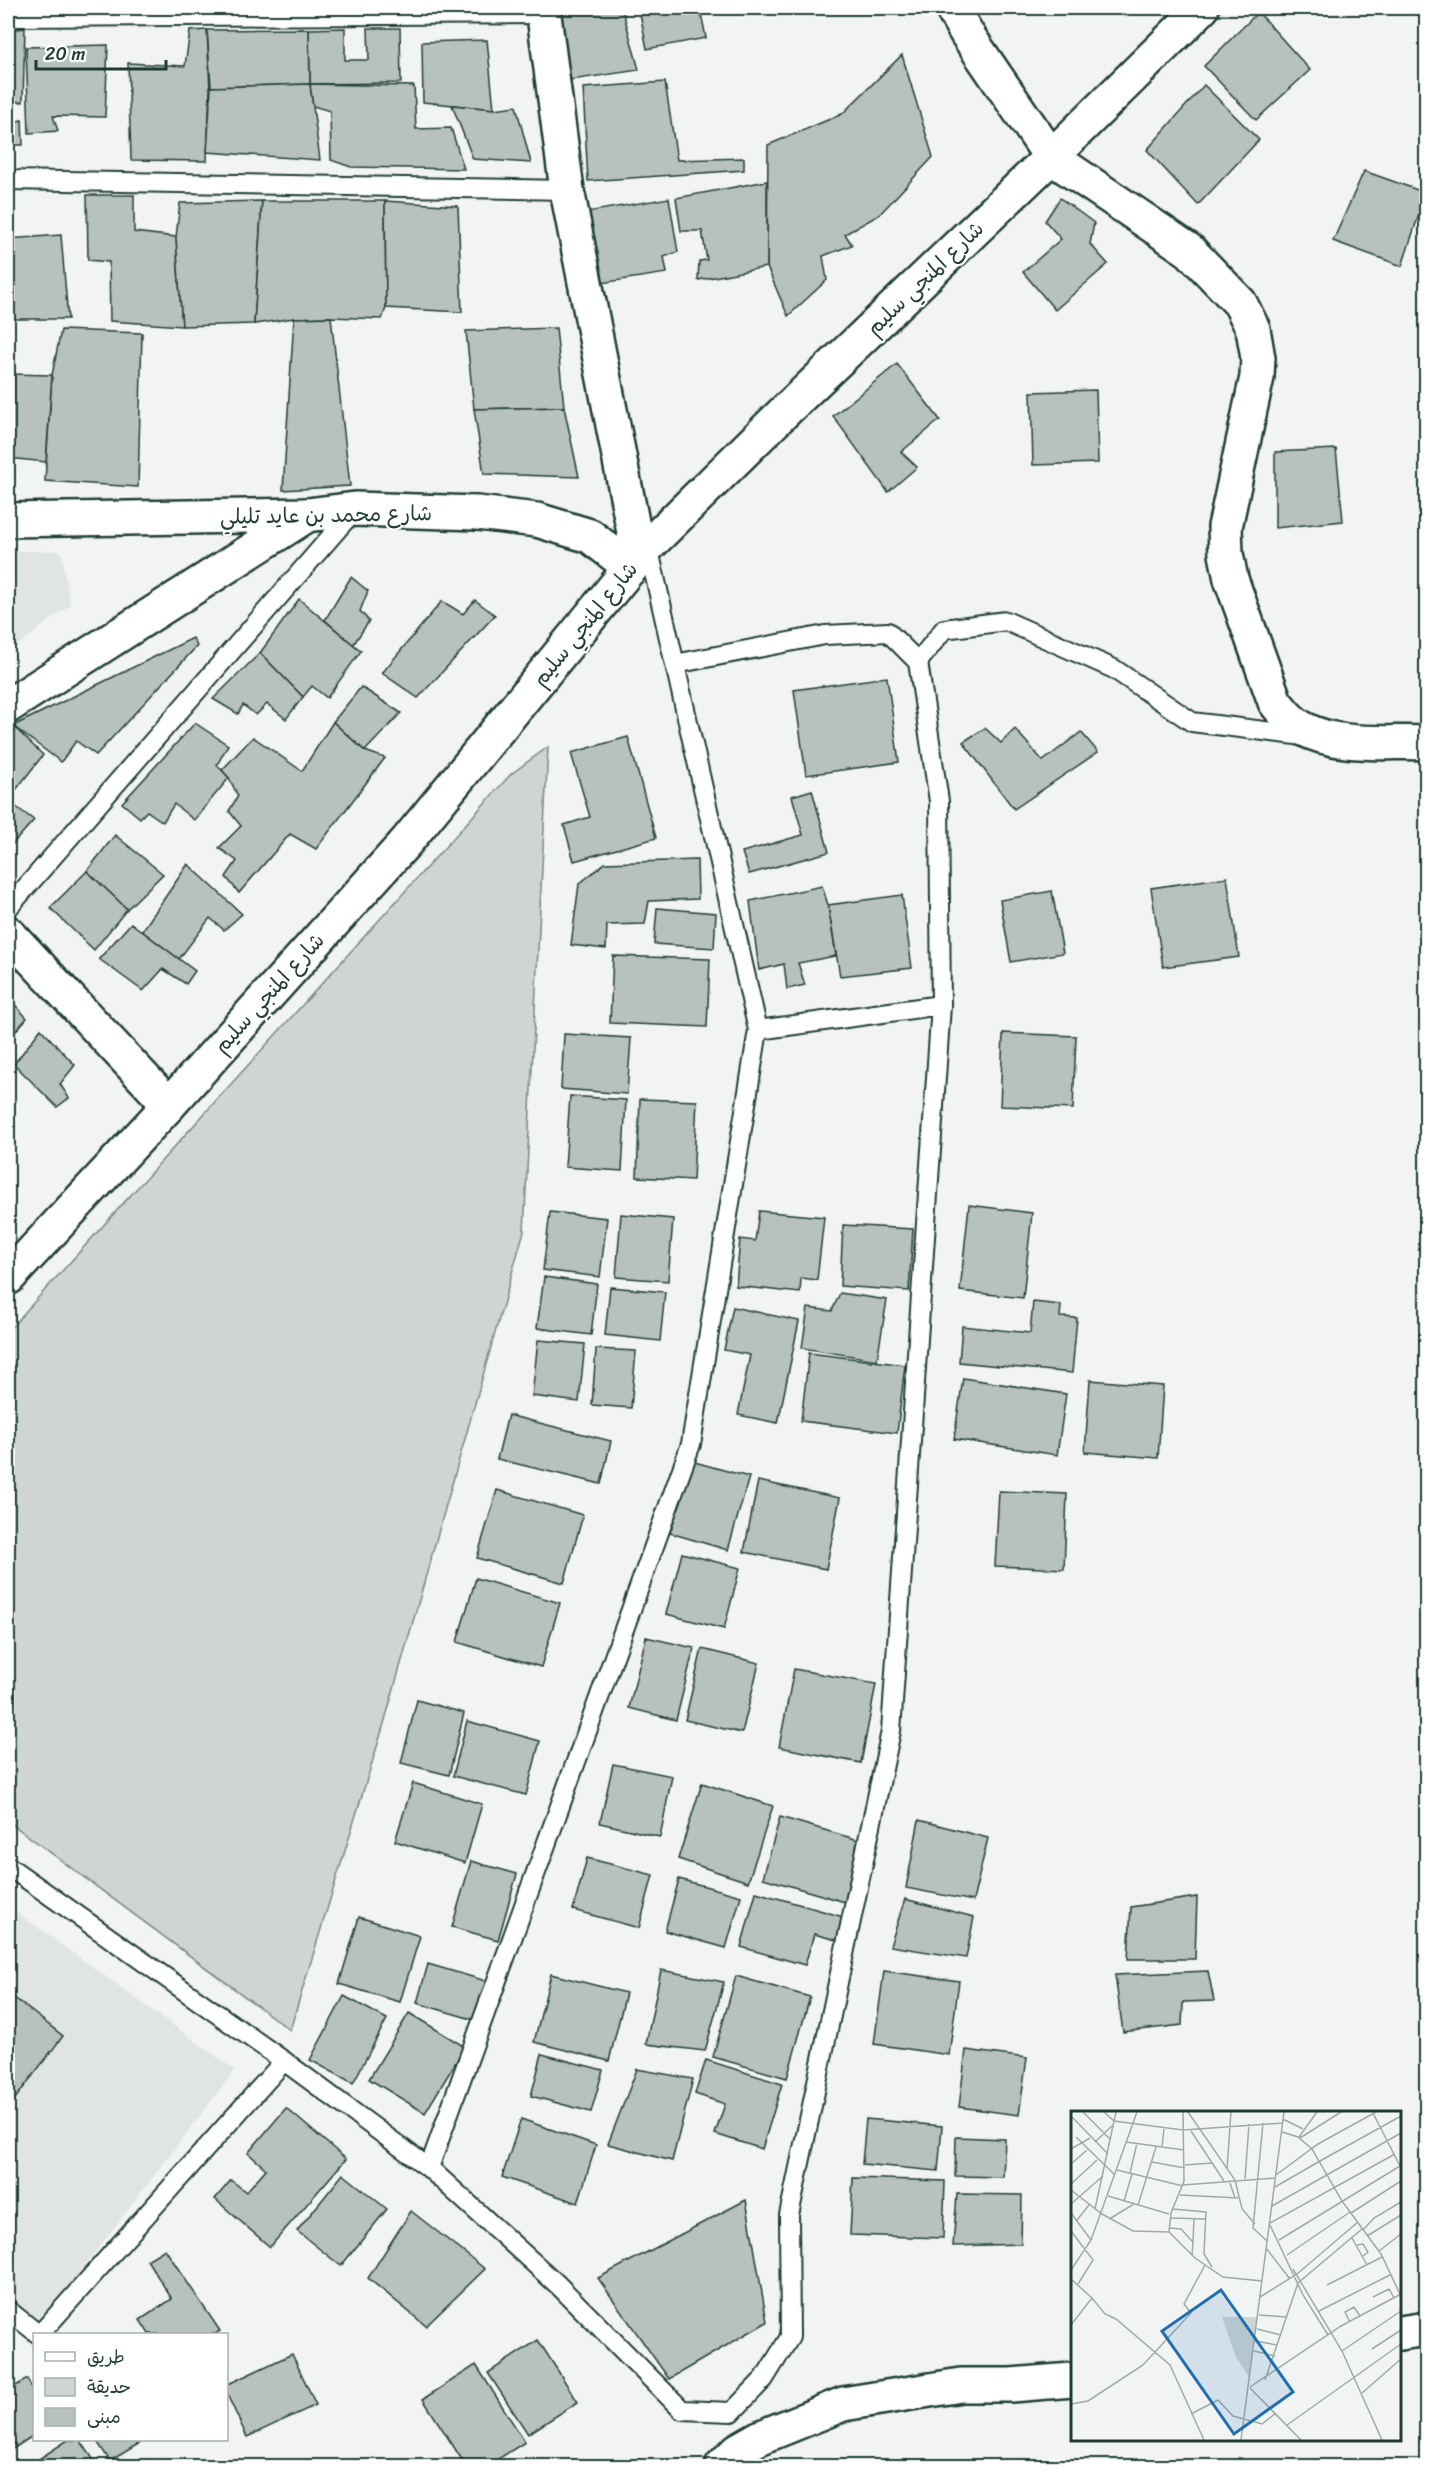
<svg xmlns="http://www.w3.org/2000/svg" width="1434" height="2474" font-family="Sriracha,'Playpen Sans Arabic',sans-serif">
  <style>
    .built { fill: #e0e4e3 }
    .green { fill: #ced5d3; stroke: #768984; stroke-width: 1.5 }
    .building { fill: #b7c1bd; stroke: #1f3d34; stroke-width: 1.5 }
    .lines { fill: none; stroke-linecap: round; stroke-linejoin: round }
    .lane-casing { stroke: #1f3d34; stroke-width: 22 }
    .street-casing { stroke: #1f3d34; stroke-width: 38 }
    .lane { stroke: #fff; stroke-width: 18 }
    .street { stroke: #fff; stroke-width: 33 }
    .labels { text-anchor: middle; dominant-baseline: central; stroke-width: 4.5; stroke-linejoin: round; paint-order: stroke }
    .street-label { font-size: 21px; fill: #1f3d34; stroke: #fff }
    .inset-road { fill: none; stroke: #9eaaa7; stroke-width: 1.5 }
    .view { fill: #1f6fb2; fill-opacity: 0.15; stroke: #1f6fb2; stroke-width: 3 }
    .inset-edge { fill: none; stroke: #1f3d34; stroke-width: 3 }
  </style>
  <rect width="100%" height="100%" fill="#f2f3f3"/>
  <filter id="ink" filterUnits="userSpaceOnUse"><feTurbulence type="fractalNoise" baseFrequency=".0167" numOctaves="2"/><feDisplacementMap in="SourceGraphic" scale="12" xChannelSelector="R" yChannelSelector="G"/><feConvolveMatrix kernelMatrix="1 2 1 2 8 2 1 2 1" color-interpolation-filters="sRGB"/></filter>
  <g filter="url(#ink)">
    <g class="built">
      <path d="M8 551H61L70 605 8 653Z"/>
      <path d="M8 1906 235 2070 40 2324 8 2297V2108L63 2036 8 1993Z"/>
    </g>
    <path class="green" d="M548 747 524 1231 383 1727 290 2030 8 1821V1331L511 774Z"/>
    <g class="building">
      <path d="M566 8H622L639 70 571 80 551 10Z"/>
      <path d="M639 8H700L706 38 647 49Z"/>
      <path d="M1258 12 1310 70 1256 120 1204 66Z"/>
      <path d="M25 28 23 102 8 101V30Z"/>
      <path d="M345 28V60H369L368 28H400L401 83 310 84 309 29Z"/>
      <path d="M309 29 310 84 211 87 207 30Z"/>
      <path d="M207 30 210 89 207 161 131 160 128 63 185 66 190 31Z"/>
      <path d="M487 40 494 109 423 102 422 42Z"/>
      <path d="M108 45 105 117 53 116 58 131 29 133 26 47Z"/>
      <path d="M902 55 933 157 879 215 845 234 852 245 823 256 827 280 788 316 767 267 768 145 842 114Z"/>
      <path d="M665 82 677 160 744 158V170L588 181 583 88Z"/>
      <path d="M310 84 320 160 207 152 211 87Z"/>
      <path d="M310 84 414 86 416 129 451 128 464 169 351 167 331 160 330 111 313 106Z"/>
      <path d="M1204 85 1259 140 1198 205 1147 150Z"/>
      <path d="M452 105 494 109 516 106 531 163 473 159Z"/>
      <path d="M22 120 23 145H8V123Z"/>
      <path d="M1364 171 1426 193 1402 266 1333 241Z"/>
      <path d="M767 181V267L698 280 699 261 707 260 702 231H681L676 198Z"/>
      <path d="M87 195H134V232L176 237 182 326 110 321 109 262 88 260Z"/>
      <path d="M669 198 678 252 664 257 667 273 595 284 587 212Z"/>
      <path d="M1060 198 1094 223 1090 244 1108 264 1055 310 1023 272 1061 239 1045 221Z"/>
      <path d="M262 201 254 324 182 326 176 237 180 203Z"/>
      <path d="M262 201H385L386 308 382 319 331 317 294 318 254 324Z"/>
      <path d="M385 201 458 206 462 312 386 308Z"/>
      <path d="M61 235 68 319H8V239Z"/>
      <path d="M331 317 350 486 283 490 294 318Z"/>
      <path d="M556 328 564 407 474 409 466 331Z"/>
      <path d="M61 330 142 333 138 487 45 481 52 375Z"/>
      <path d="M897 364 940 420 901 452 917 467 888 492 833 416Z"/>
      <path d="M8 374 52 375 46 462 8 458Z"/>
      <path d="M1096 390 1098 463 1033 465 1031 392Z"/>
      <path d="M564 407 579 477 484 474 474 409Z"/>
      <path d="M1336 449 1343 521 1275 528V452Z"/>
      <path d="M351 577 368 591 360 611 369 621 353 645 325 620Z"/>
      <path d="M299 599 361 651 327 698 312 686 303 697 260 653Z"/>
      <path d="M475 600 495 615 418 698 382 673 442 601 463 614Z"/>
      <path d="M193 638 197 646 96 755 76 741 61 762 13 726Z"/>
      <path d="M260 653 303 697 286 719 267 704 256 715 243 705 238 714 213 699Z"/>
      <path d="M887 677 899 762 806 775 794 690Z"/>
      <path d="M361 687 401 713 365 751 333 722Z"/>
      <path d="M333 722 365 751 385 758 316 849 290 834 239 893 226 877 237 861 219 848 241 826 229 811 238 796 229 778 222 770 253 737 302 771Z"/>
      <path d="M195 723 228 745 217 765 229 778 194 820 174 804 163 822 147 811 140 818 122 803Z"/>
      <path d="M13 726 43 755 8 800V730Z"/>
      <path d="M985 728 1001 743 1015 729 1043 761 1081 732 1098 752 1014 809 963 742Z"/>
      <path d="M628 737 656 838 574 861 564 825 590 817 571 753Z"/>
      <path d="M812 790 829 852 749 874 742 852 803 835 792 796Z"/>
      <path d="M8 801 34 820 8 849Z"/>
      <path d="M115 835 163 874 127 909 87 871Z"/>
      <path d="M697 860 698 899 649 901 645 924 607 925 606 949 571 945 579 884 605 863Z"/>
      <path d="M188 864 242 914 224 930 210 918 179 959 142 931Z"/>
      <path d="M87 871 127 909 94 950 50 908Z"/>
      <path d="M1227 877 1239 957 1163 967 1151 888Z"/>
      <path d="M822 886 828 905 836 956 798 963 805 985 787 989 784 964 759 970 750 901Z"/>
      <path d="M1052 891 1063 953 1011 962 1000 900Z"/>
      <path d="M902 895 912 968 840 976 828 905Z"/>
      <path d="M657 908 716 913 714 948 654 944Z"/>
      <path d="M131 923 195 971 186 984 163 969 143 991 99 959Z"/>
      <path d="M613 956 710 959 707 1027 610 1023Z"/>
      <path d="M8 997 27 1018 14 1033 8 1028Z"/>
      <path d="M41 1029 75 1065 60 1084 69 1098 57 1107 14 1064Z"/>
      <path d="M1003 1033 1076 1036 1073 1109 1000 1106Z"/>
      <path d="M564 1034 631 1038 627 1094 561 1089Z"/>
      <path d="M570 1096 626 1100 622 1171 565 1167Z"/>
      <path d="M640 1099 697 1101 693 1180 637 1177Z"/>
      <path d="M969 1205 1032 1213 1023 1298 960 1291Z"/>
      <path d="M759 1211 824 1217 817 1280 801 1278 800 1293 736 1286 740 1239 755 1241Z"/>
      <path d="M550 1212 607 1218 600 1277 543 1270Z"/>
      <path d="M621 1214 673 1219 668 1281 616 1277Z"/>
      <path d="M843 1225 913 1229 909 1291 840 1286Z"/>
      <path d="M544 1277 597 1284 591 1335 537 1328Z"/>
      <path d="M610 1287 665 1292 660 1341 605 1335Z"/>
      <path d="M840 1293 887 1300 877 1360 802 1348 808 1308 832 1311Z"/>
      <path d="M1033 1302 1061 1305 1060 1317 1077 1318 1072 1373 959 1362 962 1326 1030 1333Z"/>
      <path d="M733 1307 799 1321 778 1423 738 1415 750 1355 724 1350Z"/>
      <path d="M538 1340 585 1344 579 1402 532 1396Z"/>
      <path d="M596 1349 636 1351 631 1408 592 1405Z"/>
      <path d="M809 1353 905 1365 897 1433 801 1421Z"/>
      <path d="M963 1378 1066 1394 1057 1455 954 1439Z"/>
      <path d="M1090 1380 1163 1386 1158 1458 1085 1452Z"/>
      <path d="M508 1415 611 1441 601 1484 497 1459Z"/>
      <path d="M691 1461 749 1477 728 1550 670 1533Z"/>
      <path d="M758 1481 840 1498 826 1569 744 1552Z"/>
      <path d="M497 1490 583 1515 564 1583 477 1558Z"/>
      <path d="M999 1491 1067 1494 1064 1569 995 1566Z"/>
      <path d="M682 1553 740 1568 724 1629 666 1614Z"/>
      <path d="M476 1578 560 1603 541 1667 457 1642Z"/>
      <path d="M646 1637 694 1648 676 1720 629 1708Z"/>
      <path d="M702 1649 759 1663 742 1733 685 1720Z"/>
      <path d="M794 1669 876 1684 861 1763 779 1747Z"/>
      <path d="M417 1700 464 1713 449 1775 401 1763Z"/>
      <path d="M467 1721 540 1741 526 1795 453 1776Z"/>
      <path d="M613 1764 672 1776 660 1837 600 1823Z"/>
      <path d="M413 1783 482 1804 465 1863 395 1841Z"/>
      <path d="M702 1783 773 1806 748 1882 678 1859Z"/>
      <path d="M780 1817 862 1841 845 1902 763 1878Z"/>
      <path d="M919 1820 988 1838 973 1901 906 1888Z"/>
      <path d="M587 1858 653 1875 639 1928 573 1910Z"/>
      <path d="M471 1861 517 1874 498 1940 452 1927Z"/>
      <path d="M679 1879 741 1896 726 1948 665 1931Z"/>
      <path d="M756 1892 847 1918 840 1941 814 1934 805 1965 741 1947Z"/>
      <path d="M1197 1897 1195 1959H1128L1131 1907Z"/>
      <path d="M905 1899 974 1917 966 1958 890 1946Z"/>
      <path d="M359 1917 420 1936 400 2002 339 1984Z"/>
      <path d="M428 1964 486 1981 475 2020 417 2003Z"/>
      <path d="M661 1970 724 1982 705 2051 646 2044Z"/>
      <path d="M884 1971 959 1981 949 2055 874 2044Z"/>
      <path d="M1208 1971 1214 2001 1183 2002 1182 2025 1123 2032 1115 1975Z"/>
      <path d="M551 1974 626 1993 609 2061 534 2042Z"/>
      <path d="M736 1976 810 1997 787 2078 713 2057Z"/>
      <path d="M8 1993 63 2036 8 2108Z"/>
      <path d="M344 1996 387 2019 353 2083 310 2060Z"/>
      <path d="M409 2013 465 2047 425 2113 369 2079Z"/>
      <path d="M966 2050 1027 2058 1019 2115 959 2107Z"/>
      <path d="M542 2054 603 2070 591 2112 531 2096Z"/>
      <path d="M706 2060 782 2084 762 2149 715 2134 725 2104 695 2094Z"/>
      <path d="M637 2069 693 2079 672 2161 608 2144Z"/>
      <path d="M286 2108 346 2159 270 2247 215 2199 231 2180 246 2192 266 2169 248 2153Z"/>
      <path d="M521 2119 596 2145 578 2203 502 2177Z"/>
      <path d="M866 2119 942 2126 938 2171 862 2164Z"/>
      <path d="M956 2137 1005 2139 1003 2177 955 2176Z"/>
      <path d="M343 2174 387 2209 341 2266 297 2231Z"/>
      <path d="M853 2178 945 2181 943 2238 850 2235Z"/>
      <path d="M957 2194 1022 2195 1021 2244 953 2246Z"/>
      <path d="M746 2200 767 2322 669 2379 598 2278Z"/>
      <path d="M411 2211 485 2269 426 2326 368 2278Z"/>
      <path d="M165 2249 220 2331 215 2334H149L140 2320 172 2299 147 2260Z"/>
      <path d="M538 2340 578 2402 528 2434 488 2373Z"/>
      <path d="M292 2354 316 2405 247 2437 226 2392V2385Z"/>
      <path d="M476 2365 525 2442 487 2466H466L423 2399Z"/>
      <path d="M27 2379 34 2392V2435L8 2452V2391Z"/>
      <path d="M68 2440H80L98 2466H28Z"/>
      <path d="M96 2440H145L110 2461Z"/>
    </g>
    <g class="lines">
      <g class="lane-casing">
        <g id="lane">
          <path d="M8 17 544 14"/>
          <path d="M8 180 567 190"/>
          <path d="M918 662 944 629 1006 621 1114 669 1192 722 1304 736"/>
          <path d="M675 664 825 635 888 632 918 662 939 801 941 1005"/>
          <path d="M8 908 355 509"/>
          <path d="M8 1866 284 2061 429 2168 558 2285 682 2410 732 2412 764 2379 790 2337 789 2215 891 1731 941 1005 758 1030"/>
          <path d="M429 2168 691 1444 758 1030 648 546"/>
          <path d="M8 2310 38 2334"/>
          <path d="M40 2334 284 2061"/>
        </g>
      </g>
      <g class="street-casing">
        <g id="street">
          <path d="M543 8 567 190 639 558"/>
          <path d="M952 8 967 34 1051 157 1190 251 1240 303 1253 329 1258 358 1257 377 1225 527 1226 554 1231 579 1275 702C1283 712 1290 721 1302 728 1338 748 1387 741 1426 743"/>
          <path d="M8 520 307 515 355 509 477 513 537 520 590 536 631 568"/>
          <path d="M8 706 307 515"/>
          <path d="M8 933 169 1105"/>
          <path d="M8 1278 169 1105 407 841 648 546 782 414 1051 157 1202 8"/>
          <path d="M1400 2333 1426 2329"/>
          <path d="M722 2466 738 2450 759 2438 843 2404 961 2385H1011L1072 2380"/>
        </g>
      </g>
      <use href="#lane" class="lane"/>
      <use href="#street" class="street"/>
    </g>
  </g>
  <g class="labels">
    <g class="street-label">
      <text transform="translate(925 278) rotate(-44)">شارع المنجي سليم</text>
      <text transform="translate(326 515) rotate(-1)">شارع محمد بن عايد تليلي</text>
      <text transform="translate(585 624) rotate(-51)">شارع المنجي سليم</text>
      <text transform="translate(269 993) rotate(-48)">شارع المنجي سليم</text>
    </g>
  </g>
  <g transform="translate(1071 2111)">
    <rect width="330" height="330" fill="#f2f3f3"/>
    <path d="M151 206H186L178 266 165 246Z" fill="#ced5d3"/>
    <path class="inset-road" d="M12 1 39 28M33 1 43 10 112 19 212 12M117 1 164 69 171 98 184 113M302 2 329 55M0 5 37 43M212 8 232 18M192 12 182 117 196 130M120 20 153 70M211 21 227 26 241 38 271 90 310 143 329 183M5 26 44 64M228 26 246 1M229 27 270 1M24 31 42 14M55 31 113 39M91 36 93 18M0 38 19 27M249 50 330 5M81 51 114 57M0 53 16 39M114 54 141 52M156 58 160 1M46 59 112 75M59 62 66 32M205 64 247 33 305 1M174 68 178 13M158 69 164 87M0 73 26 49M112 74 205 67M204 76 249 50M0 79 31 103 62 120 98 121 124 147 152 166 191 170M109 84 167 87M37 85 98 103M53 90 61 63M0 93 32 65M67 94 85 36M201 95 330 22M24 98 45 1M102 98 135 101 133 143 141 156M0 102 20 129M280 102 330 70M40 107 63 93M99 107 135 108M6 109 18 94M199 112 324 43M199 114 232 184 257 224M99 117 110 118 122 131 121 144M292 119 303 107 330 91M0 120 22 149 7 173M98 121 100 102 113 70 112 1M296 125 330 104M281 127 296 154M208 129 329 55M122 130 123 108M286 134 292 133 297 141 292 145M195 137 219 168M308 140 330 123M216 144 279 101M222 158 271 240 311 329M0 159 20 129 66 1M0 168 21 187 0 214M256 174 311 146M189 186 226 163 287 111M302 186 318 178 323 187M21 187 34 203 45 208 99 254 133 329M248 200 319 164M188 204 216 206M279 211 274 201 283 196 289 205M186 218 210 224M184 230 206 234M301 238 330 219M183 240 204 245M271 240 330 200M194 269 227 172 291 118M179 276 270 215 330 183M179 277 230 329M291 282 330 248M0 293 17 290 72 254 120 202 113 193 134 154M120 303 147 289 162 305 191 313 205 302M216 314 330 233M170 329 213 1"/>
    <path class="view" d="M150 179 222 281 163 323 91 220Z"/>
    <rect width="330" height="330" class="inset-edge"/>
  </g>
  <rect width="1434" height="2474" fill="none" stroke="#fff" stroke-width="30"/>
  <rect x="15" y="15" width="1404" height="2444" fill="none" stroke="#1f3d34" stroke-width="2" filter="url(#ink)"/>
  <rect x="33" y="2333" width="195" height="108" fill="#ffffff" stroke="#a5b1ae" stroke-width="1.5"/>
  <rect x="45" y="2352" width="30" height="9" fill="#ffffff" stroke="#a5b1ae" stroke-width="1.5"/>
  <text x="87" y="2363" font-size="18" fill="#1f3d34">طريق</text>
  <rect x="45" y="2378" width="30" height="18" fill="#ced5d3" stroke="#a5b1ae" stroke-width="1.5"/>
  <text x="87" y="2393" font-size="18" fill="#1f3d34">حديقة</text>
  <rect x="45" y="2408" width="30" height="18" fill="#b7c1bd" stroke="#a5b1ae" stroke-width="1.5"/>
  <text x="87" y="2423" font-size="18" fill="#1f3d34">مبنى</text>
  <path d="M36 60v9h130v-9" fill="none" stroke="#1f3d34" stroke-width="3"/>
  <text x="45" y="60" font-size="18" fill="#1f3d34" stroke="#ffffff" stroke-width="4.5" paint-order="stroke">20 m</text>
</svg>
